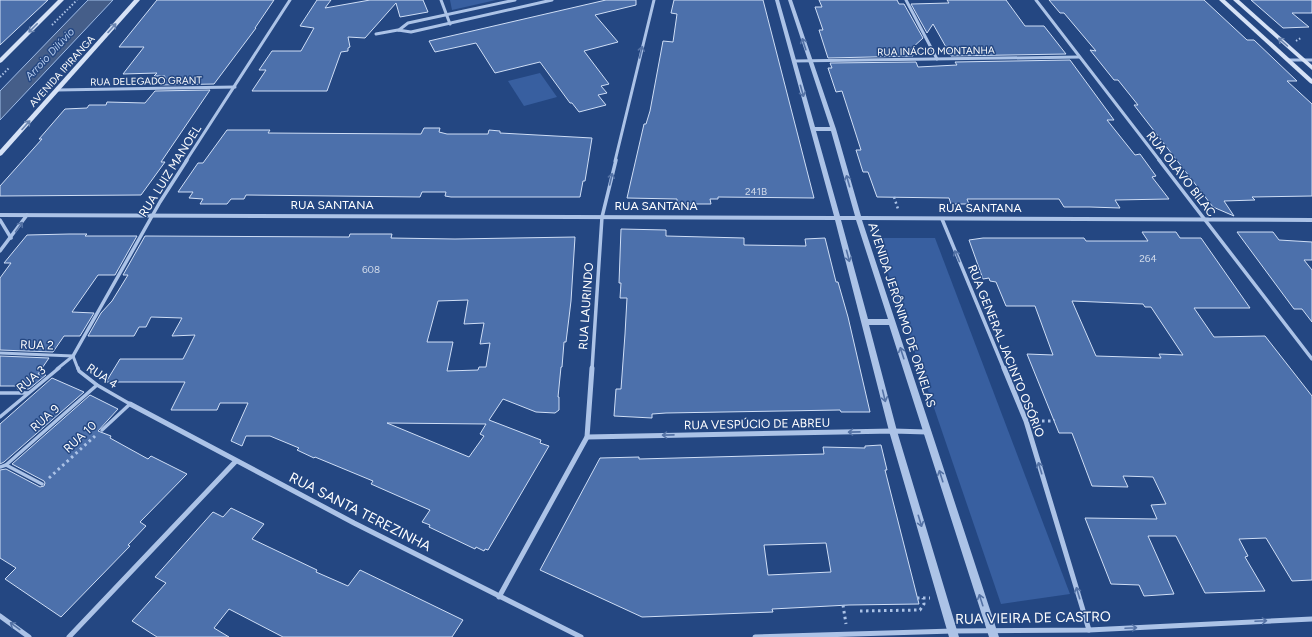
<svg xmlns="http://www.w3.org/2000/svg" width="1312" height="637" font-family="Figtree,sans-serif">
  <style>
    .green { fill: #385fa0 }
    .water { fill: #455e89; stroke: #a0bde8 }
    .building { fill: #4c70ab; stroke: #cfdef6; fill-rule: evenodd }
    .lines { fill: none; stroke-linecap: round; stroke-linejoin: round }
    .path-far2 { stroke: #acc3e7; stroke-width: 2; stroke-dasharray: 1.5 2; stroke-linecap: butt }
    .path-far1 { stroke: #acc3e7; stroke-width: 2.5; stroke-dasharray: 2 3; stroke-linecap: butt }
    .path { stroke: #acc3e7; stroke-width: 3; stroke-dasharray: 2.5 3.5; stroke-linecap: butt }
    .service-far1 { stroke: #acc3e7; stroke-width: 3 }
    .service { stroke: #acc3e7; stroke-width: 3.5 }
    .minor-far2 { stroke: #acc3e7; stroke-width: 3 }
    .minor-far1 { stroke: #acc3e7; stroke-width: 3.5 }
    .minor { stroke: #acc3e7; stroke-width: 5 }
    .tertiary { fill: #acc3e7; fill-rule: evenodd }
    .secondary { fill: #d6e2f6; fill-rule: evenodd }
    .oneway { stroke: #6b85b0 }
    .oneway2 { stroke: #5472a5 }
    .labels { text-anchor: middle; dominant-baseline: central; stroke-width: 3; stroke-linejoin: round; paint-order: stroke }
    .far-street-label { font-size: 10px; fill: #fff; stroke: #244782 }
    .number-label { font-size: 10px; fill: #d2dbea }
    .far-water-label { font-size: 11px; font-style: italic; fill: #b7cdef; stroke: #244782 }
    .street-label { font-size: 12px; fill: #fff; stroke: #244782 }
    .near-street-label { font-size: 14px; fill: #fff; stroke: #244782 }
  </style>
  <rect width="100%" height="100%" fill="#244782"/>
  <g class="green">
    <path d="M450 0H496L452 10Z"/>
    <path d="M540 73 557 97 524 106 508 81Z"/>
    <path d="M876 238H935L1070 594 1001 604Z"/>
  </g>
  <path class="water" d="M88 0H113L0 120V91Z"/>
  <g class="building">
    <path d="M0 0H48L0 45Z"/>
    <path d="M157 0H274L255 28H256L214 84 160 85 166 78H164L165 76H154L157 73 123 74 144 47H119Z"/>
    <path d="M317 0H331L325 8 370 0H423L428 12 400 17 396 3 365 38 348 37 350 47 348 48V51L341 52 327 91H252L266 70H259L272 51H301L314 28 300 26Z"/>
    <path d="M606 0H636V5L595 15 618 42 584 51 609 84 601 86 607 93 598 95 606 105 579 112 572 103H570L540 62 495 73 476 43 435 52 429 41Z"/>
    <path d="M674 0H763L814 198 718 197V199H710L711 204H677V199L627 198 644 124H646L650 111 663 41 673 42 677 14 671 13Z"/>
    <path d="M819 0H897L899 4H904L923 38 910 50 913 56 828 58 819 30H823L815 7H822Z"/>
    <path d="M947 0H1006L1025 26H1044L1066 54 951 56 933 24 927 33 911 4 949 3Z"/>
    <path d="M1049 0H1204L1247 40H1254L1297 81H1287L1312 104V196L1252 197 1255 200 1224 201 1234 216 1213 207 1134 105H1138L1118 80H1114L1090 50 1096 51 1064 13H1060Z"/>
    <path d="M1251 0H1312V13H1292L1309 27 1283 28Z"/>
    <path d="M1070 60 1114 120H1107L1135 155 1140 154 1156 176 1152 177 1169 199 1115 200 1120 208 1090 207H1064L1059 199H967L969 204H951L949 198 877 197 868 172H863L856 150H861L842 91 836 92 828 68H832L830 63 916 62 918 67 957 65 955 62Z"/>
    <path d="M210 90 161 162H165L141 195 0 196V186L42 139H39L65 109 87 108 89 105H106L107 102 145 103 155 91Z"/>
    <path d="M424 128H440L439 132 447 134H488L489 130 500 131V133L592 138 585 181H583L580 197H451L445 196 446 192H422L420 197 246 195 244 199H231L227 204H200L203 199 189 198 193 192H178L198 163H203L227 130H270L268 133 417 134H421Z"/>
    <path d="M621 229 666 230V236L744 238V245L806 246 805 239 825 238 836 282H838L848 317 870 412H841L840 410 666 413 652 414V418L614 416 616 389H621L625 334 627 298H620L621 283H619Z"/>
    <path d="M1142 232H1176L1180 238H1201L1250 308H1194L1214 337 1265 336 1312 396V580L1292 581 1266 538 1239 539 1248 556 1245 557 1265 591 1205 593 1176 536H1148L1174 594 1144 596 1139 585 1111 584 1085 518 1157 519 1151 505 1166 504 1153 477 1123 476 1128 487 1092 486 1072 433H1059L1027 354 1053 355 1035 306H1006L996 282 990 281 989 278 983 279 969 240 983 238H1084L1086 241H1148ZM1072 301 1143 304 1145 307H1151L1183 355 1159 354 1161 358 1096 356Z"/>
    <path d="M1237 232H1273L1279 240 1312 242V260H1304L1312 270V322L1302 309H1294Z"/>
    <path d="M69 234H87L85 236H137L115 275H98L72 312 94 313 80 336H64L53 352 0 350V278L11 263H4L27 235Z"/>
    <path d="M350 234H392L391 238 455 239 575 237 571 301 566 342H564L562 367H561L558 397H559V410L555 413 536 412 503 399 489 420 541 440 540 443 549 446 488 550 485 549 484 551 476 547 475 549 429 527 430 525 422 522 430 510 371 484 373 481 315 457 314 458 297 450 299 448 270 436H246L242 446 231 441 248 403H220L217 410H171L185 382H106L120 359H183L195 335 172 336 182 318 151 317 146 327H139L134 336H88L101 313 112 301 128 275H123L145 236 349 237ZM468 300 464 324 484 323 480 344 490 343 486 367H479L478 370 447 371 453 342H427L438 301ZM387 423 486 424 480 434 484 436 469 457Z"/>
    <path d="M0 356 49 358 38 374 46 375 29 389H17L19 386H0Z"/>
    <path d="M52 378 84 392 4 462 0 464V424Z"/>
    <path d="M90 395 118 409 98 431 111 436 110 438 148 459 151 456 187 474 140 522 146 526 128 545 130 546 61 617 5 579 16 568 0 558V470L6 469 40 487 44 486 45 483 44 481 12 464Z"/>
    <path d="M881 445 887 470H885L919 604 849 605 772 609 773 612 642 617 540 570 600 458 639 457V459L824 454 823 447 865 448V446ZM826 543 831 572 768 575 764 545Z"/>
    <path d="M231 508 264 524 252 539 317 570 316 572 348 586 360 570 463 620 452 637H283L229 609 214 628 229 637H157L132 621 166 583 155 577 213 512 223 517Z"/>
  </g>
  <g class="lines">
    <g class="path-far2">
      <path d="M52 25 77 0"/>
      <path d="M1296 41 1301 38"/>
      <path d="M0 77 9 68"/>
    </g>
    <path class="path-far1" d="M894 197 898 209"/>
    <g class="path">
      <path d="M1036 421H1055"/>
      <path d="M49 478 95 436"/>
      <path d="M917 598H930"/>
      <path d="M843 605 846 624"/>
      <path d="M860 611 920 610 924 604 923 598"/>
    </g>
    <g class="service-far1">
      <path d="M0 353 73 356"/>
      <path d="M73 356 78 369"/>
      <path d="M57 369 73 356"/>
    </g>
    <g class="service">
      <path d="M78 368 79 371 97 385 130 404 102 430"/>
      <path d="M0 393H28"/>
      <path d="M0 417 59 368"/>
      <path d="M6 465 97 385"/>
      <path d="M0 467 6 465 42 484"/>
    </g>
    <g class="minor-far2">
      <path d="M441 0 450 24"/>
      <path d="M906 0 937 59"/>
      <path d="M1036 0 1160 161"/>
      <path d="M399 30 408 23 515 0"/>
      <path d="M376 34 398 30 411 32 552 0"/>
      <path d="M1288 60H1312"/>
      <path d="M794 61 1079 57"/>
      <path d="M57 90 235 87"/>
      <path d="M186 161 290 0"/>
      <path d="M615 161 654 0"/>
    </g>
    <g class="minor-far1">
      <path d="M1159 160 1312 359"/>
      <path d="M942 219 1004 369"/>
      <path d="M0 220 11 238"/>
      <path d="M0 251 27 215"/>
      <path d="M73 356 160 202 187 160"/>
      <path d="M592 369 602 217 616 160"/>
    </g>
    <g class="minor">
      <path d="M1004 368 1026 421 1089 630"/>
      <path d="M130 404 354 523 581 637"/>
      <path d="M587 437 893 431 927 432"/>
      <path d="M499 597 587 437 592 368"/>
      <path d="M0 616 29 637"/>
      <path d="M69 637 236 461"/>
      <path d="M755 637 953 631 1089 630 1312 619"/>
    </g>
    <path class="tertiary" d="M775 0H779L815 127H830L788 0H792L836 129 861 216 1312 218V222L862 220 999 637H989L889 325H869L897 431 959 637H949L889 431 835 220 0 217V213L834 216ZM816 131H831L855 216H840ZM841 220H856L888 319H868Z"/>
    <g class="secondary">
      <path d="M58 0H64L2 62 0 63V58Z"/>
      <path d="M134 0H140L2 155 0 156V150Z"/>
      <path d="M1219 0H1225L1312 79V84L1310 83Z"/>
      <path d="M1233 0H1239L1312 65V70Z"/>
    </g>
  </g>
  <defs><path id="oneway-shaft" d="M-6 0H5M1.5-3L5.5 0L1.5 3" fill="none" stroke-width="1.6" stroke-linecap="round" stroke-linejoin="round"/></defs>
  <g class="oneway">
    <use href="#oneway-shaft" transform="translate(33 28) rotate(135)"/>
    <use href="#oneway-shaft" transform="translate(112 28) rotate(-48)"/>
    <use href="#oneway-shaft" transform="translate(1283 42) rotate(-138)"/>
    <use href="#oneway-shaft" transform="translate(26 125) rotate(-48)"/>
  </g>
  <g class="oneway2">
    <use href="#oneway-shaft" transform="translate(804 44) rotate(-108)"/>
    <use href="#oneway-shaft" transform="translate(641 52) rotate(-77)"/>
    <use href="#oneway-shaft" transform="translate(802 91) rotate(74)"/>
    <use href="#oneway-shaft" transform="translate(611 179) rotate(-77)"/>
    <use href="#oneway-shaft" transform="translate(848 181) rotate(-106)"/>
    <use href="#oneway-shaft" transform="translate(19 227) rotate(-55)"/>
    <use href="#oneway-shaft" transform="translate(848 256) rotate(75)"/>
    <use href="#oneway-shaft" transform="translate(957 256) rotate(-112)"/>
    <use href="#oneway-shaft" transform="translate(902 353) rotate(-108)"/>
    <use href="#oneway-shaft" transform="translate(884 396) rotate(76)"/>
    <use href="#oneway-shaft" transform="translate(854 432) rotate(179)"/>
    <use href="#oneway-shaft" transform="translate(668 435) rotate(179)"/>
    <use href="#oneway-shaft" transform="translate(1040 468) rotate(-107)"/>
    <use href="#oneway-shaft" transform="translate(941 476) rotate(-108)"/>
    <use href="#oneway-shaft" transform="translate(920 521) rotate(73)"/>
    <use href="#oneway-shaft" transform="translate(1078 593) rotate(-107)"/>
    <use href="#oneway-shaft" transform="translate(981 600) rotate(-108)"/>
    <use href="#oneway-shaft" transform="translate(1261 621) rotate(-3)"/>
    <use href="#oneway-shaft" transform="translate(15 626) rotate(-144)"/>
    <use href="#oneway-shaft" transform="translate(1131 628) rotate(-3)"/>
  </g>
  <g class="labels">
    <g class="far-street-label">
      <text transform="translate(936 51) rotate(-1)">RUA INÁCIO MONTANHA</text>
      <text transform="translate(62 71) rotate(-48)">AVENIDA IPIRANGA</text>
      <text transform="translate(146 81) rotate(-1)">RUA DELEGADO GRANT</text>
    </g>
    <g class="number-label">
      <text x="756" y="191">241B</text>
      <text x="1148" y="258">264</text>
      <text x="371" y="269">608</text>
    </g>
    <g class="far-water-label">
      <text transform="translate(50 54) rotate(-47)">Arroio Dilúvio</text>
    </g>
    <g class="street-label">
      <text transform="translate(170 171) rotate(-58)">RUA LUIZ MANOEL</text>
      <text transform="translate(1181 174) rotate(52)">RUA OLAVO BILAC</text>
      <text x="332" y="205">RUA SANTANA</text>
      <text x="656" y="206">RUA SANTANA</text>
      <text x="980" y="208">RUA SANTANA</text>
      <text transform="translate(586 306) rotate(-86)">RUA LAURINDO</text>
      <text transform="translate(902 315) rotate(72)">AVENIDA JERÔNIMO DE ORNELAS</text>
      <text transform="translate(37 345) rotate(2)">RUA 2</text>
      <text transform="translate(1006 351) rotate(68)">RUA GENERAL JACINTO OSÓRIO</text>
      <text transform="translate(102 376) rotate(34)">RUA 4</text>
      <text transform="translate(31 379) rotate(-40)">RUA 3</text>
      <text transform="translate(45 418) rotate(-42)">RUA 9</text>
      <text transform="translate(757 424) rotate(-1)">RUA VESPÚCIO DE ABREU</text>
      <text transform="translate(80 437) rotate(-43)">RUA 10</text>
    </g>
    <g class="near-street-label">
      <text transform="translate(360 512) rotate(27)">RUA SANTA TEREZINHA</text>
      <text transform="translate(1033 618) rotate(-1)">RUA VIEIRA DE CASTRO</text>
    </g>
  </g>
</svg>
